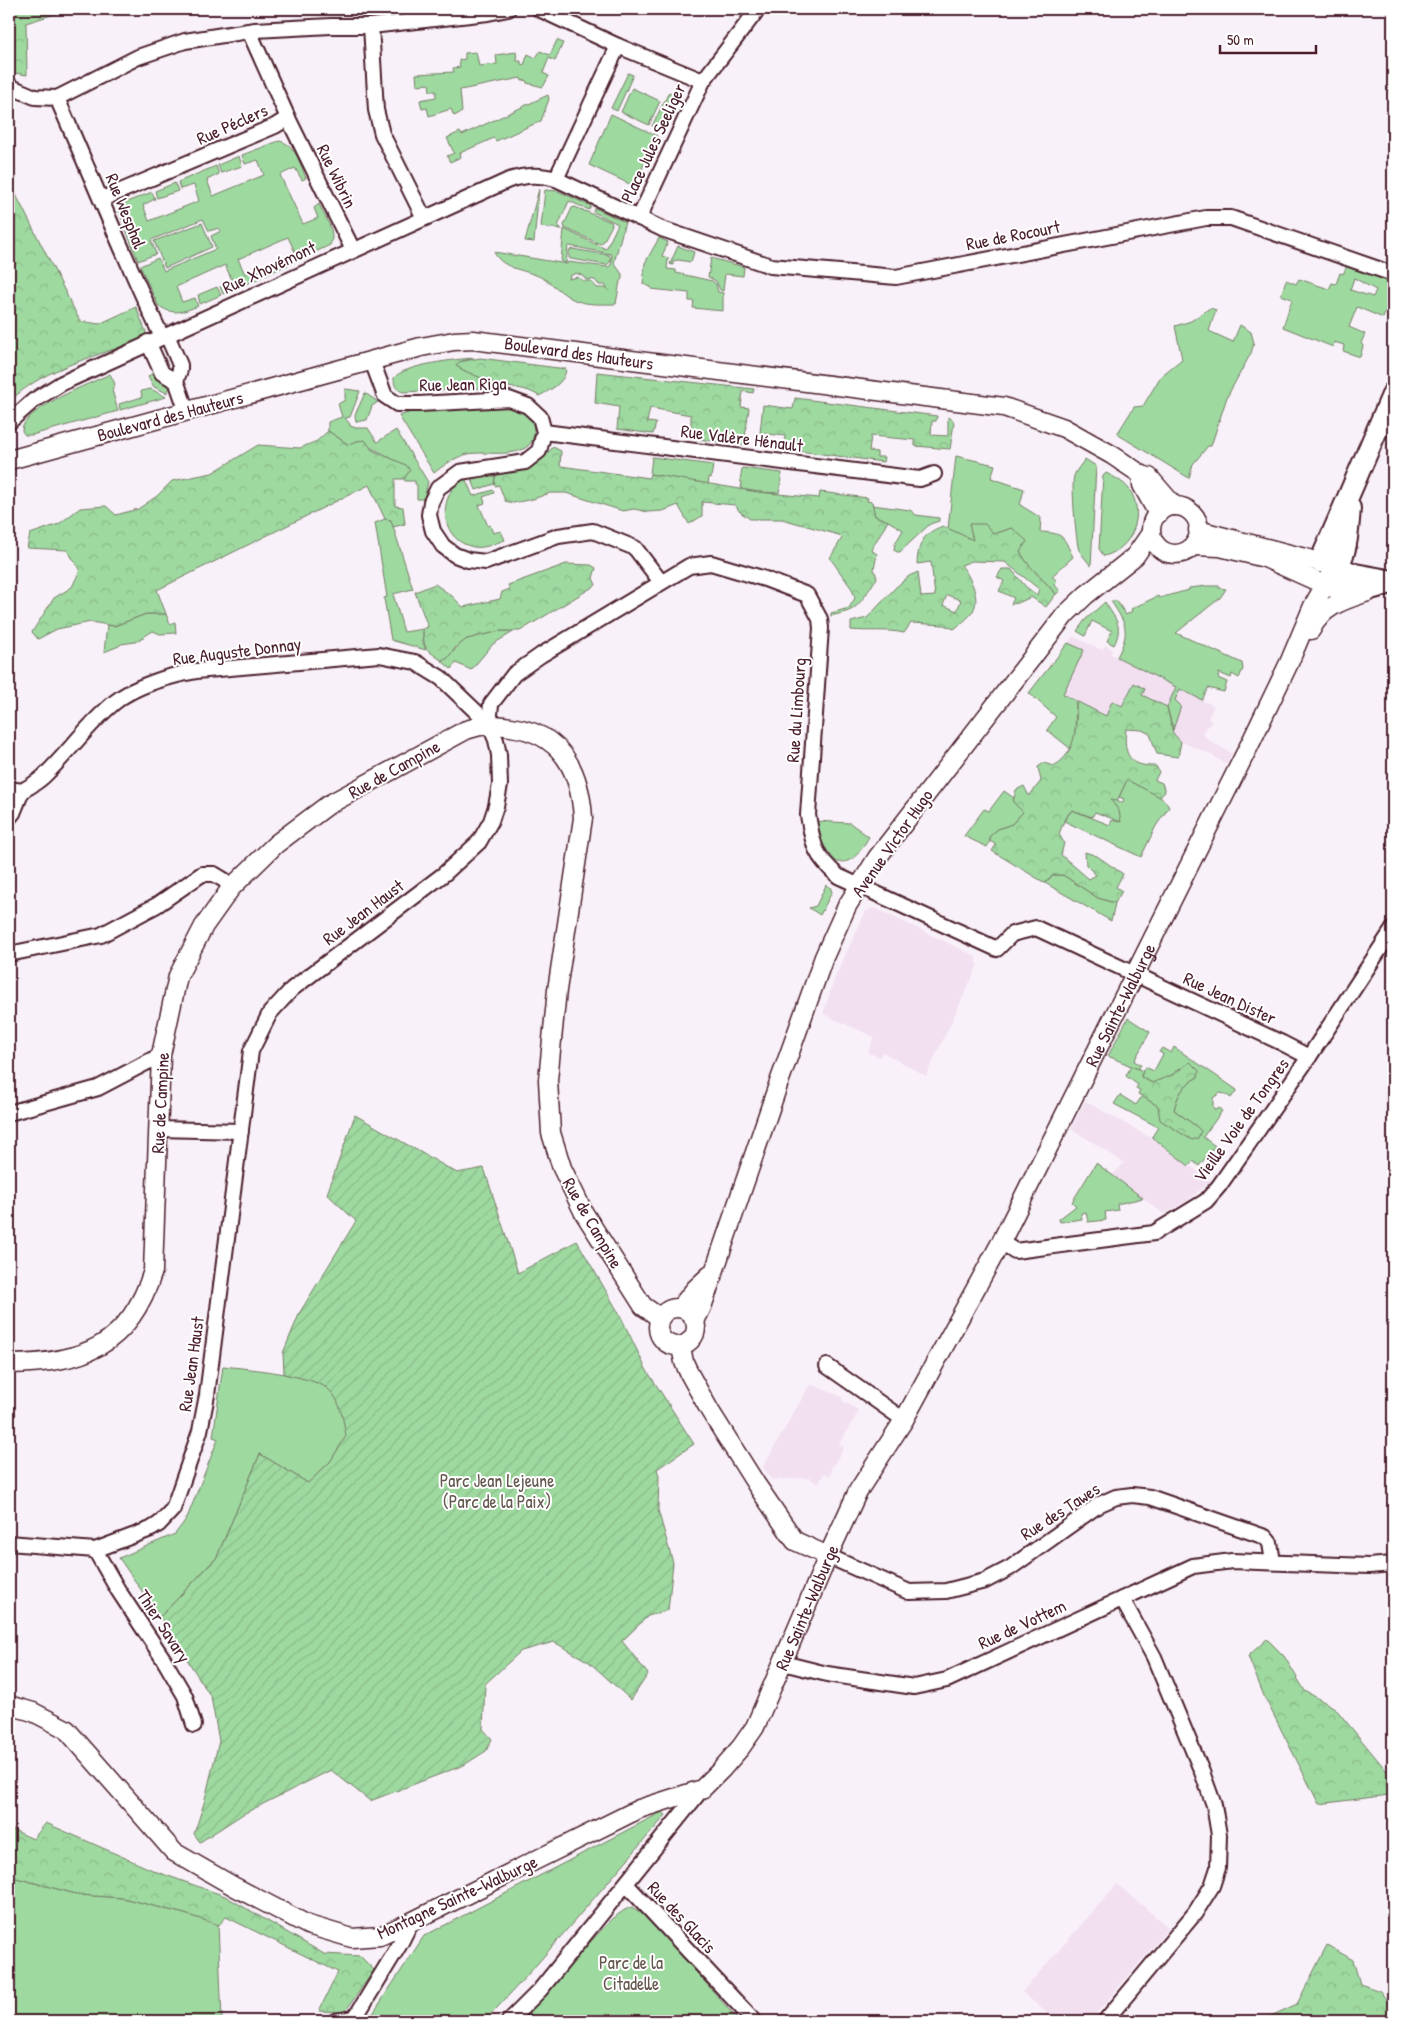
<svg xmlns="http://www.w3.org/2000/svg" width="1402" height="2030" font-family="'Patrick Hand',sans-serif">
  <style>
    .built { fill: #f2e0f1 }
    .green { fill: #9ed9a0; stroke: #747c66; fill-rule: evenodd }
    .forest { fill: url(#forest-crowns); stroke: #747c66; fill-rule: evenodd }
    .garden { fill: url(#garden-furrows); stroke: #747c66 }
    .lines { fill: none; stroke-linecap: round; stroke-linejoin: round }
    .minor-casing { stroke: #4a1f2b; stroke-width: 18 }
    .tertiary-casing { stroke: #4a1f2b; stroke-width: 21 }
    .secondary-casing { stroke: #4a1f2b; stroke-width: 24 }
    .minor { stroke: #fff; stroke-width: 14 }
    .tertiary { stroke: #fff; stroke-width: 18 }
    .secondary { stroke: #fff; stroke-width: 20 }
    .labels { text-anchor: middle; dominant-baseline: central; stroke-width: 4; stroke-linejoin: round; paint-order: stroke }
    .street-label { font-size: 18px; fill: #4a1f2b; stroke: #fff }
    .park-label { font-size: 18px; fill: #63574e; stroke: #fff }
  </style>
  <defs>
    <pattern id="forest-crowns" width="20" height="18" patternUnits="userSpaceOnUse" patternTransform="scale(1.25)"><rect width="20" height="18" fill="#9ed9a0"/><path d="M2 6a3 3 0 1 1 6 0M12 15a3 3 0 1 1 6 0" fill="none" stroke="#8aba8a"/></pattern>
    <pattern id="garden-furrows" width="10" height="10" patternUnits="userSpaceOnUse" patternTransform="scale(1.25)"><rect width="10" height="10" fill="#9ed9a0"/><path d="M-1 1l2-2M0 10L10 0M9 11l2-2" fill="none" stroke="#8aba8a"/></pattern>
  </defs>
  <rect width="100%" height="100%" fill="#f9f1f9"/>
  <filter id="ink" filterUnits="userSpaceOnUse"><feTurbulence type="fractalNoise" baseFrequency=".02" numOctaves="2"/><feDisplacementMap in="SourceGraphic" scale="10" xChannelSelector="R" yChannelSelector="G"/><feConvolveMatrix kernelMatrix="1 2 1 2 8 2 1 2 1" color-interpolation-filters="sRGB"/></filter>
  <g filter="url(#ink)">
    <g class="built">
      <path d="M1073 636 1102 650 1105 645 1112 649 1111 654 1214 706 1208 719 1212 722 1202 733 1211 742 1232 753 1226 764 1210 754 1181 742 1173 733 1150 734 1142 730 1127 728 1124 743 1106 716 1037 682Z"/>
      <path d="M875 908 975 956 978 965 926 1076 882 1052 880 1057 868 1053 874 1037 823 1014 835 977 866 911Z"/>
      <path d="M1085 1101 1151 1138 1211 1181 1186 1202 1164 1214 1112 1175 1124 1163 1102 1148 1071 1129Z"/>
      <path d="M810 1384 842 1397 843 1401 859 1411 839 1444 844 1447 831 1469 832 1470 830 1476 824 1473 818 1484 809 1478H802L771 1480 763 1467Z"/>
      <path d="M1117 1884 1169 1928 1090 2021H1056L1022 1992Z"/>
    </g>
    <g class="green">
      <path d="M557 40 563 43 555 61 549 58 543 73 549 76 543 87 527 83 526 80 522 81 521 78 460 90 462 112 454 116 451 109 429 116 427 108 422 109 420 100 436 97V91H430L429 84 417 85 416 74 454 72 453 68 460 67 459 60 465 59V53L476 52 479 66 497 64 496 55 516 52 517 61H521V64L524 65 528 54 536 58 540 51 550 55Z"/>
      <path d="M628 73 633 75 617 111 611 108Z"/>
      <path d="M632 88 660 101 649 125 621 112Z"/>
      <path d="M669 92 676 95 660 130 652 126Z"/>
      <path d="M548 95 549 99 541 121 496 141 494 138 460 153 461 157 450 162 447 156 454 153 447 138 460 132 462 135Z"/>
      <path d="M611 114 657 136 634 186 589 165Z"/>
      <path d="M279 141C295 143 300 164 306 178L302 180 295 168 280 175 303 224 318 218 314 208 319 204C324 216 337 232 330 245L286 266 283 259 295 252 288 237 238 259 245 274 258 270 262 277 223 294 220 287 232 280 225 265 176 287 182 302 195 298 198 306C183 312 172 316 158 305L140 266 158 258 164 271 216 249 211 236 221 231 219 228 209 231 203 219 151 240 156 254 138 261 119 211V205L152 192 155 199 143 205 149 221 199 201 194 185 180 189 178 182 216 166 219 174 207 180 213 196 264 175 258 160 245 164 242 155Z"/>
      <path d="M239 156 242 166 221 173 218 165Z"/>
      <path d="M175 183 178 191 157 198 155 191Z"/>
      <path d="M539 189 534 242 525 241Z"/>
      <path d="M545 190 558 191 591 206 589 210 569 201 558 226 562 229 541 227Z"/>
      <path d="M575 207 611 222 612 225 603 242 600 244 565 228 564 225 572 208Z"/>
      <path d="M595 208 625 222 614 263 622 274V279L620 281 616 304C603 304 589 305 577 301 564 296 556 286 544 279 528 269 503 271 494 252L567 264 568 262 608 267 611 265 612 256 611 254 570 246 568 247 566 263 561 261 564 229 606 249 618 224 593 212ZM576 273 583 276 585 279 595 280 599 285H605L609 291 606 288H597L591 281H584L577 277 569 279 570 276Z"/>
      <path d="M202 223 212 247 165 268 154 241Z"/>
      <path d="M659 238 668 242 662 256 668 258 667 269 676 270V273L712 281 716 284 718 292 723 293V311L693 308 694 301H689V293L651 289V287L643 284 645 263Z"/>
      <path d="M678 246 694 252 691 262 678 260 673 261V265L670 264Z"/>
      <path d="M572 249 609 255 611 258 610 262 607 265 571 259 569 258V251Z"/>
      <path d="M711 258 744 267 743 276 725 274 723 291 720 290 716 281 708 277Z"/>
      <path d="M280 259H282L285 266 264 276 261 267Z"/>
      <path d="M1348 264 1369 271 1393 285V293L1383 318 1357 307 1349 327 1365 334 1361 343 1363 346 1360 357 1343 351 1344 345 1334 342 1333 347 1283 327 1292 299 1281 295 1286 280 1296 284 1299 279 1329 289 1332 283 1336 284 1340 273 1343 274ZM1354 278 1376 290 1373 297 1350 290Z"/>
      <path d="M217 287 221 295 200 304 198 295Z"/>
      <path d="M1210 308 1216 310 1209 331 1233 342 1240 325 1251 332 1254 343 1251 353 1227 397 1211 446H1208L1193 464 1189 478 1117 434 1134 407 1143 406 1161 376 1182 359 1175 326 1191 321Z"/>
      <path d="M474 358 459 362 462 370 474 374 503 387 403 392C395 389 394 385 394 378 403 365 458 359 474 358Z"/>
      <path d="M158 371 173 387 167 390V393L154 387 148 376Z"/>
      <path d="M110 374 115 384 112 390 118 411 32 435H25L22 431C21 409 92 383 110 374Z"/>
      <path d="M151 389 166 397 120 410 119 404 142 397 141 391Z"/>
      <path d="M345 389 360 391 350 417 345 418 350 424V426L356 428H368L377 442 396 430 428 482 424 499H417V485L415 484V481H405C403 456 375 452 357 441L349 445 328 431V422L342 417 338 404 345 400Z"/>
      <path d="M365 393 378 402 372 406 367 420 356 422 355 415Z"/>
      <path d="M507 407C515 408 523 410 529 416 533 420 534 428 534 434 530 462 487 450 468 454 455 457 444 465 434 473L399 416 414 411Z"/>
      <path d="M956 456 995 465 991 478 1024 489 1020 505 1041 518 1040 532C1065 533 1063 537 1073 557L1052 576 1057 581 1054 584 1060 591 1056 594 1028 564 1020 552 1012 528 994 534 970 524 973 541 948 529Z"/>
      <path d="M652 457 713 465 711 478 709 477 708 485 650 474Z"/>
      <path d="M1085 459 1096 466 1091 566C1087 561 1082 555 1079 550 1076 543 1071 483 1074 476 1076 470 1081 465 1085 459Z"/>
      <path d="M742 468 782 473 779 493 758 492 741 489 742 482 740 481Z"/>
      <path d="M1106 473C1114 477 1124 482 1129 489 1146 513 1133 549 1104 556L1099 549 1103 476Z"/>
      <path d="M495 476 494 484 476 490 471 477Z"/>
      <path d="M465 478 473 496 493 490 494 493 483 497 485 503 479 505 488 526 490 525 493 533 501 531 505 540C495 543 485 549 474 547 439 541 436 494 465 478Z"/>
      <path d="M872 505 910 510 916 515 939 518V521L930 524 900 552H897L894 550 895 544 903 530 888 521 875 516Z"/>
      <path d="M385 519 391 520 413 589 393 594 404 632 423 629V642L426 650 391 640 384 598 387 597 375 523Z"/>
      <path d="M1207 586H1219V588L1226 589 1220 598 1176 633 1242 663 1243 669 1239 678 1232 674 1231 678 1219 673 1218 678 1227 682 1224 692 1208 688 1202 700 1180 689 1175 700 1181 706 1173 730 1167 707 1176 687 1117 657C1131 630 1126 625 1111 601H1117L1126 615 1132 611 1131 609 1158 596 1159 598 1189 590V588Z"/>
      <path d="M1105 602C1115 619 1124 625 1114 645L1107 641 1112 631 1092 621 1085 636 1077 631 1085 620Z"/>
      <path d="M146 614H166L170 624 175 622 176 633 160 634 153 631 135 642 121 644 119 646 104 652 107 625 114 626Z"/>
      <path d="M500 631H515L493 644 471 670 456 663 451 669 441 660C451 658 456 646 465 640 473 636 490 634 500 631Z"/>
      <path d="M1068 643 1084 650 1063 694 1076 701 1075 735 1071 749 1047 730 1056 717 1029 693Z"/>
      <path d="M1127 780C1140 787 1162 793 1169 807L1156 826 1141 857 1064 821 1072 810 1110 825 1112 820 1119 822 1111 799 1122 803 1124 799 1119 797Z"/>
      <path d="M1004 791 1014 798 1013 802 1023 812 1012 824 998 829 990 836V841L987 847 964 836 984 809 989 811Z"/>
      <path d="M815 821 850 823 869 837C861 850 854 864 837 862 825 850 818 837 815 821Z"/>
      <path d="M1053 875H1063L1098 898 1115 903 1111 921 1045 883Z"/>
      <path d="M826 885 830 887 832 892 820 915 809 908 816 906Z"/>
      <path d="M1128 1018 1150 1032 1134 1061 1141 1065 1138 1069 1108 1056Z"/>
      <path d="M1174 1047 1237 1090 1231 1098 1225 1094 1220 1093 1213 1098V1107L1215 1110 1219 1108 1222 1111 1203 1137 1215 1146 1199 1166 1193 1161 1189 1166 1152 1137 1158 1127 1114 1104 1120 1095 1136 1105 1142 1096 1197 1127 1174 1110C1177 1095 1184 1084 1198 1077L1180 1068 1172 1075 1152 1083 1140 1076 1145 1067 1154 1071 1163 1054 1159 1052 1162 1048 1171 1053Z"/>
      <path d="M1096 1163 1143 1198 1117 1204 1118 1210 1105 1212 1106 1220 1088 1222 1086 1212 1081 1213 1082 1219 1060 1222 1059 1219 1076 1206 1072 1202Z"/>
      <path d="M223 1366C249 1369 320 1374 336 1395 344 1406 344 1423 347 1436L330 1462 308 1483 260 1454 217 1557 160 1617 119 1558 175 1534 187 1518 218 1439 213 1437Z"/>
      <path d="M662 1812 666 1815 531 1971 485 2021H368L424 1936Z"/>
      <path d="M9 1876 80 1895 123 1898 185 1914 218 1924 222 2021H12L9 2009Z"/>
      <path d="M632 1907 650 1919 739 2021H519C528 2013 536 2005 544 1997 562 1978 610 1911 632 1907Z"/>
    </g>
    <g class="forest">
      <path d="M9 9H71L26 23 27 75 9 72Z"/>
      <path d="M9 181 80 321 99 324 136 307 146 332 144 338C98 357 45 366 9 402Z"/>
      <path d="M480 358 566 369C565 383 550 390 539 396 528 389 519 388 506 387 499 386 461 370 456 366L459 362Z"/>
      <path d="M597 372 754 389 753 393 743 391 741 407 749 408 745 437H749L748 446 691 438V415L650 408 647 422 656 423 653 434 617 429 619 407 595 403Z"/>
      <path d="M795 398 937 416 936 421H932L931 435 948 436V417L953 420 954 423 950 449 915 446V440L871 436 869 451 877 452V457H884L883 462 784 449 785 436 760 433 763 405 793 409Z"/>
      <path d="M328 431 349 445 357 441 365 440 372 450 406 465 410 470 404 479H395V506L403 507 405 524 393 527 391 520 385 519 369 485 157 590 166 614H146L114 626 91 622 57 629 38 639 32 632 54 598 72 587 80 570 67 550 27 548 30 534 59 524 80 508 106 506 116 515 138 509 157 496 172 481 212 473 258 445 300 448 317 441Z"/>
      <path d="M553 447 561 451 560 466 649 478 650 474 758 492 819 498 820 492 868 498 867 501 872 502 875 516 888 521 871 550 877 554 874 569 877 578C870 587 862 604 851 610 845 613 837 614 831 616V613L849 608 855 598 852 589 830 558 842 538 839 535 782 519H750L740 512 735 505 702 502V516L689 524 678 505 663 511 648 512 634 509 623 511 566 493H550L533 499 513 503 505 501 499 485 495 486C490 466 522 467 534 462 542 459 548 453 553 447Z"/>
      <path d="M969 524H985L994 534 1012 528 1027 541 1020 552 1028 564 1056 594 1046 607 1031 597 1018 603 1011 604 1014 598 999 591 1004 581 997 577 1002 569H1011L1026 587 1037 595 1039 589 1005 562 972 561 961 565C968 574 979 593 975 606 973 615 962 623 954 629L944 625 911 623 904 633C886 629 869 632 851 630V622L867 618 895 588 909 576 918 572 921 597 935 596 931 562 917 564C918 544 923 533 943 526L973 540ZM947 595 961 600 957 611 943 605Z"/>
      <path d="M566 564 591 565 596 568 593 578 596 585 520 631H500L467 639 456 647 447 659 441 660C425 648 424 651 423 629L428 627 415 592 435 584 452 596 463 607 500 599 502 592 510 589 508 585Z"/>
      <path d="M1134 683 1145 689 1142 695 1167 707 1173 733 1181 742 1178 757 1157 754 1150 734 1142 730 1126 729C1123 754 1129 767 1156 766L1159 772 1155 780 1162 783 1165 792 1160 797 1127 780 1117 801 1111 800 1119 811 1121 822 1095 812 1092 817 1072 810 1065 818 1059 834 1064 843 1061 855 1089 879 1096 875 1086 865 1085 852 1097 856 1123 874 1116 887 1122 891 1115 903 1098 898 1063 875H1053L1045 883 992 851 996 845 990 841V836L998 829 1012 824 1023 812 1013 802 1016 790 1024 786 1029 796 1041 781 1038 767 1044 763 1053 766C1077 755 1077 723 1076 701L1106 716 1112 701 1122 706Z"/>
      <path d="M1190 1062 1199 1071 1198 1077C1184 1084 1177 1095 1174 1110L1197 1127 1201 1131 1198 1138 1192 1140 1160 1120 1158 1106 1138 1094 1140 1090 1136 1088 1138 1085 1126 1076 1131 1066 1143 1071 1141 1077 1152 1083 1172 1075Z"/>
      <path d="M1267 1639 1284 1656 1305 1691 1335 1708 1386 1770 1393 1771V1804L1389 1795 1319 1804 1264 1696 1248 1656Z"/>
      <path d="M46 1823 157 1872 225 1896 324 1954 360 1956 374 1970 345 2012 319 2011 338 1972 226 1917 219 1925 185 1914 123 1898 80 1895 9 1876V1828L33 1839Z"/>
      <path d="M1327 1945 1353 1960 1360 1984 1380 1991 1388 2002 1393 2001V2021H1260L1297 2004Z"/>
    </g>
    <path class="garden" d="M355 1115 457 1173 484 1168 518 1273 577 1241 620 1315 646 1369 694 1444 657 1469 659 1476 658 1510 673 1563 668 1610 648 1616 622 1641 648 1674 631 1700 589 1662 554 1642 521 1651 485 1684 483 1729 492 1739 486 1751 464 1765 370 1801 331 1770 243 1814 200 1842 194 1834 204 1803 219 1741 211 1697 160 1617 217 1557 260 1454 308 1483 330 1462 346 1436C338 1386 331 1385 284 1374L283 1353 300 1312 356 1221 327 1194Z"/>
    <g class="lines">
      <g class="minor-casing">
        <g id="minor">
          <path d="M539 9 618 46 703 81"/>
          <path d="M371 26 376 110 382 134 424 218"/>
          <path d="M249 31 288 118 353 250"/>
          <path d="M9 86 35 97 57 98 138 57 185 41 255 30 331 26H371L488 13 508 9"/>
          <path d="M57 98C92 177 124 258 162 337"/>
          <path d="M556 179 618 46"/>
          <path d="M102 199 275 126 288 118"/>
          <path d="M639 218 662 229 771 266 896 277 1206 218H1231L1393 274"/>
          <path d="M148 342 162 373 176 381 180 370V365L167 335"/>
          <path d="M372 361 385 396 397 404H419L509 399 528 406 540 417 544 432 539 451 525 462 460 472 438 488 431 502 429 515 433 531 443 546 455 555 468 560 486 562 558 536 593 531 635 548 661 582"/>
          <path d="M178 386 187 412"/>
          <path d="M9 422 33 401 62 383 509 180C526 175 539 174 556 179L639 218 703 81 758 9"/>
          <path d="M544 432 911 478 920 479 934 474"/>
          <path d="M489 724 491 704 514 674 541 655 689 566 711 563 765 579 807 595 820 619 821 628 808 815C813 845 814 855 838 876L997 949 1012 934 1036 928 1282 1043 1309 1057"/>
          <path d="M9 789 22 791C29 787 38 782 44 776 69 752 88 724 115 702 134 686 172 675 196 671L379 655 415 662 441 678 489 724 496 740 499 755 500 785 496 806 491 821 479 842 444 874 292 989 270 1013 251 1051 207 1395 200 1431 173 1509 159 1524 151 1529 95 1550 9 1543"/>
          <path d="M9 818 13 813 22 791"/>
          <path d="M9 954 101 935 157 905 202 874H214L224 880 231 888"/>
          <path d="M9 1113 98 1088 161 1055"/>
          <path d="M157 1129 241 1131"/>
          <path d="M1001 1242 1015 1251 1154 1233 1206 1201 1219 1186 1309 1057 1393 929"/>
          <path d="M827 1366 904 1420"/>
          <path d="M95 1550 118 1590 164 1660 185 1696 194 1725"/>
          <path d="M828 1556 909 1592 946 1591 985 1581 1010 1568 1100 1504 1116 1497 1132 1495 1150 1497 1265 1537 1270 1543 1273 1562"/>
          <path d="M783 1663 827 1674 914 1687 947 1680 1193 1566 1232 1561 1369 1566 1393 1564"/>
          <path d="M626 1884 754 2021"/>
          <path d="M335 2021 355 2018"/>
          <path d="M353 2021 400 1944 411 1922"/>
          <path d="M509 2021 540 1990 702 1789"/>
          <path d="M1105 2021 1195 1913 1212 1886 1218 1868 1219 1835 1214 1805 1202 1772 1154 1657 1122 1599"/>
        </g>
      </g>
      <g class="tertiary-casing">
        <g id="tertiary">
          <path d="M13 459 421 347 454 341 473 340 1004 407 1064 428 1112 455 1142 475 1149 477 1174 506"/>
          <path d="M1142 475V485L1158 514"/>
          <circle cx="1175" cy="530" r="24"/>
          <path d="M1198 530 1320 562"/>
          <path d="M1311 630C1322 606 1344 600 1368 592"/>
          <circle cx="677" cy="1327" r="19"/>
          <path d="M680 1308 695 1289 710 1275"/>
          <path d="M695 1321 702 1307 777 1088 824 957 847 906 877 858 1065 615 1086 595 1135 556 1151 533"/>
          <path d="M681 1347 684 1362 690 1375 710 1411 756 1484 795 1541 828 1556"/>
          <path d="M9 1364C83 1363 129 1347 153 1271L161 1055 178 976 204 926 231 888 276 844 328 805 466 730C485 724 492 724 511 727 562 734 580 770 583 818L557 990 548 1080 551 1133 562 1168 584 1213 643 1306 659 1317"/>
          <path id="s1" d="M9 1705 33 1712 66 1729 174 1852 235 1887 308 1925 352 1938 380 1936 411 1922 639 1809 702 1789 721 1770 741 1747 755 1727 828 1556 858 1491 904 1420 1001 1242 1252 740 1289 663 1313 606 1325 585 1265 558 1220 547 1194 546"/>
        </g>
      </g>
      <g class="secondary-casing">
        <g id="secondary">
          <path d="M1320 562 1393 393"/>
          <path d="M1325 563 1355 574 1393 581"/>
          <path d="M1325 585C1348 556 1347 543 1350 508"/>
          <path d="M1325 585C1352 593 1367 592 1393 582"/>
        </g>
      </g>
      <use href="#minor" class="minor"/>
      <use href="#tertiary" class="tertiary"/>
      <use href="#secondary" class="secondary"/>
    </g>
  </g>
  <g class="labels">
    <g class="street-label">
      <text transform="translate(232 124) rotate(-24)">Rue Péclers</text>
      <text transform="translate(653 143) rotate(-65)">Place Jules Seeliger</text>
      <text transform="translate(337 176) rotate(64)">Rue Wibrin</text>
      <text transform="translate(126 211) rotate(68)">Rue Wesphal</text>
      <text transform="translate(1013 235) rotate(-11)">Rue de Rocourt</text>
      <text transform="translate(269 267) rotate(-25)">Rue Xhovémont</text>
      <text transform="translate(579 353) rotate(8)">Boulevard des Hauteurs</text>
      <text transform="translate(463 384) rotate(-1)">Rue Jean Riga</text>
      <text transform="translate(170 416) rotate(-15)">Boulevard des Hauteurs</text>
      <text transform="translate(742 438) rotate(7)">Rue Valère Hénault</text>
      <text transform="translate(237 651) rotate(-7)">Rue Auguste Donnay</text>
      <text transform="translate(796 710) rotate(-86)">Rue du Limbourg</text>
      <text transform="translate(394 769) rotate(-29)">Rue de Campine</text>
      <text transform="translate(892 843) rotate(-55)">Avenue Victor Hugo</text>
      <text transform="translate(363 912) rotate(-37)">Rue Jean Haust</text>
      <text transform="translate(1230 998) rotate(25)">Rue Jean Dister</text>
      <text stroke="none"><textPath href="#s1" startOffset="1699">Rue Sainte-Walburge</textPath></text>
      <text transform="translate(160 1103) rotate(-87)">Rue de Campine</text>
      <text transform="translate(1241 1120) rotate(-54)">Vieille Voie de Tongres</text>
      <text transform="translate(593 1223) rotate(60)">Rue de Campine</text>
      <text transform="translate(191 1364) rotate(-82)">Rue Jean Haust</text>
      <text transform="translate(1060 1511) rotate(-33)">Rue des Tawes</text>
      <text stroke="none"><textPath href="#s1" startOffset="1019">Rue Sainte-Walburge</textPath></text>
      <text transform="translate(1022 1624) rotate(-25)">Rue de Vottem</text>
      <text transform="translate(164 1626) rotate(57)">Thier Savary</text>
      <text transform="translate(457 1897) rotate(-25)">Montagne Sainte-Walburge</text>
      <text transform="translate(682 1917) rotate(47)">Rue des Glacis</text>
    </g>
    <g class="park-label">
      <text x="497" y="1480">Parc Jean Lejeune<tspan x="497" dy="21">(Parc de la Paix)</tspan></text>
      <text x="631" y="1962">Parc de la<tspan x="631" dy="21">Citadelle</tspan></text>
    </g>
  </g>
  <rect width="1402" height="2030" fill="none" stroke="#fff" stroke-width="30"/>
  <rect x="15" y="15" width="1372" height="2000" fill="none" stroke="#4a1f2b" stroke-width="2" filter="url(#ink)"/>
  <path d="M1220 45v8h96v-8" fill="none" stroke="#4a1f2b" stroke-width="2.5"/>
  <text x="1227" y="45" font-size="15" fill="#4a1f2b" stroke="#ffffff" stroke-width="4" paint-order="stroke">50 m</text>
</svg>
